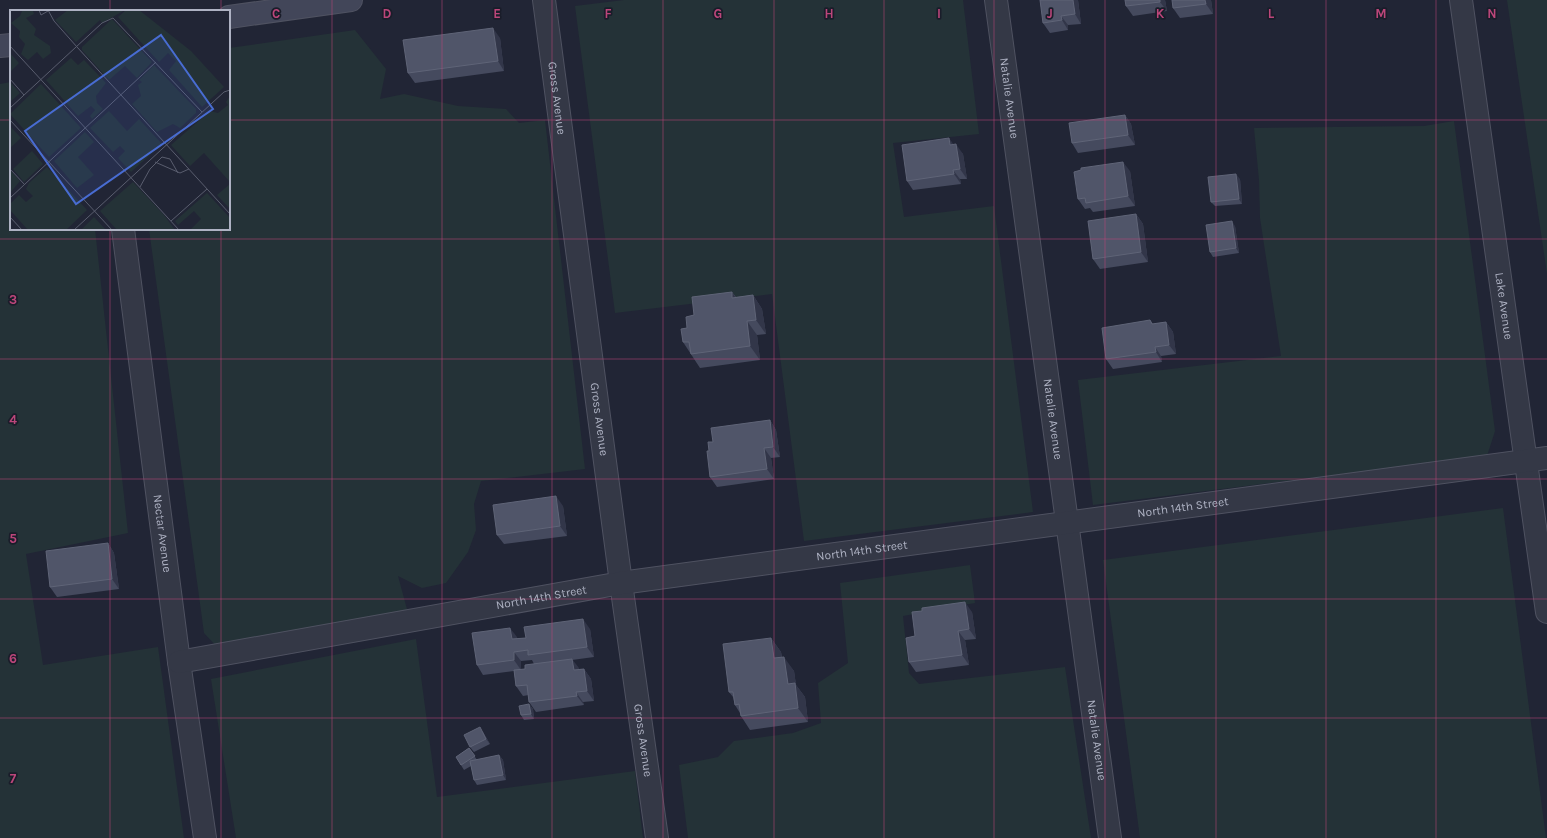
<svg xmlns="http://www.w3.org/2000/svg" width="1547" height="838" font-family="Karla,sans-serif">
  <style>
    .green { fill: #243237 }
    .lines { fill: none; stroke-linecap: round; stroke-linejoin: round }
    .street-casing { stroke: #4f5261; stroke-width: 24 }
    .secondary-casing { stroke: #4f5261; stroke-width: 24 }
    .street { stroke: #343846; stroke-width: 22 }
    .secondary { stroke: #424659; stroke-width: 22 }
    .wall { fill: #454a5e; fill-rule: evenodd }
    .shaded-wall { fill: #323649 }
    .building { fill: #505569; stroke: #5f6477 }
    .grid { fill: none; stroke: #bc467a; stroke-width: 1; stroke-opacity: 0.55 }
    .labels { text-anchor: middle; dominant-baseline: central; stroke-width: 3.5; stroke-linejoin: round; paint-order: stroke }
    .street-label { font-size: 12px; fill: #aeb2c3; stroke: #1a1d2a }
    .inset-road { fill: none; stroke: #595d6e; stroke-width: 1 }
    .view { fill: #486cd2; fill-opacity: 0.15; stroke: #486cd2; stroke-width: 2 }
    .inset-edge { fill: none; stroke: #aeb2c3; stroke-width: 2 }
    .grid-label { font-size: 13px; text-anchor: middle; font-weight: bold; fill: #bc467a; stroke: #1a1d2a; stroke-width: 3.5; stroke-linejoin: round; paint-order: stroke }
  </style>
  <rect width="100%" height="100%" fill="#212535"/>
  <g class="green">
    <path d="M624 0H963L979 134 893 143 904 217 994 206 1033 512 804 541 772 294 615 313 575 6Z"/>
    <path d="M1507 0H1547V274Z"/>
    <path d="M355 30 386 69 380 99 404 94 458 106 506 109 519 123 545 120 585 469 481 481 474 504 476 530 468 552 446 583 422 588 398 576 408 613 217 647 204 633 149 229H229V48Z"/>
    <path d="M11 82V229H95L128 533 26 554 43 665 158 647 184 838H0V84Z"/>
    <path d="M1454 121 1495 431 1487 456 1093 505 1078 380 1281 356 1260 218 1259 180 1254 128 1424 126Z"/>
    <path d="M1503 508 1546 838H1140L1103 560Z"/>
    <path d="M970 565 975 603 903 616 909 673 919 684 1065 667 1091 838H688L679 765 718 757 734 741 793 733 821 723 818 683 848 663 840 583Z"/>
    <path d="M416 639 437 797 635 771 643 838H236L211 679Z"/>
  </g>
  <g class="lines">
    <g class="street-casing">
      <g id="street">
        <path id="s1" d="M544 0 621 583 657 838"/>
        <path id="s2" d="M996 0 1110 838"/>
        <path id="s3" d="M1461 0 1547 612"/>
        <path id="s4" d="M123 229 179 662 205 838"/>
        <path id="s5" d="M179 662 621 583 1547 458"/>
      </g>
    </g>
    <g class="secondary-casing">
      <g id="secondary">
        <path d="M229 17 351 0"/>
        <path d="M0 46 11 45"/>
      </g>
    </g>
    <use href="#street" class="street"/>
    <use href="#secondary" class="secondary"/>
  </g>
  <g class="wall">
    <path d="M1040 0H1078L1081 24 1068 25V30L1050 33 1043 23Z"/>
    <path d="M1165 0 1167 11 1133 16 1126 6Z"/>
    <path d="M1211 0 1213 14 1180 18 1173 8Z"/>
    <path d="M500 38 504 71 415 83 408 73Z"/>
    <path d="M1125 115 1131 124 1135 145 1078 153 1072 143Z"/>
    <path d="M953 145 963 154 967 179H960L961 184 913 190 907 181Z"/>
    <path d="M1130 171 1135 206 1093 212 1090 208 1085 209 1078 199Z"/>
    <path d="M1240 179 1242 204 1215 206 1211 202Z"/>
    <path d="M1136 214 1143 224 1148 262 1100 269 1093 259Z"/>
    <path d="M1235 226 1239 253 1213 257 1210 252Z"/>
    <path d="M732 292 736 297 753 295 762 309 766 334 757 335 760 360 700 368 683 342 694 315Z"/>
    <path d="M1150 320 1153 324 1166 322 1173 332 1176 354 1161 356 1162 362 1113 369 1106 359Z"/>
    <path d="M770 420 776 430 780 457 771 458 774 479 717 487 710 477 709 451 713 442Z"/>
    <path d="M563 506 567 536 504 544 497 535Z"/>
    <path d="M108 543 114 553 119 589 57 597 50 587Z"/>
    <path d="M972 612 976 639 965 640 969 665 916 672 909 662 915 636Z"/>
    <path d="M590 629 594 657 572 660 579 669H584L591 679 594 701 583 702 584 705 536 712 529 702V695L523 696 516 686 514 671 483 675 477 665 517 637V639ZM532 660 534 664 525 669 521 670V661Z"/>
    <path d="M771 638 781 652 782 657 794 671 796 685 805 697 808 722 750 730 741 716 740 713 735 705 733 697 729 692Z"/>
    <path d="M529 704 533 709 534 719 524 720 521 715Z"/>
    <path d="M483 732 490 744 474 752 470 747Z"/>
    <path d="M469 748 477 760 499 755 503 760 506 780 477 785 474 780 471 766 464 770 456 757Z"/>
  </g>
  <g class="shaded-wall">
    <path d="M1073 0H1078L1081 24 1075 14Z"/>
    <path d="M1160 0H1165L1167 11 1160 2Z"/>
    <path d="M1205 0H1211L1213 14 1206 4Z"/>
    <path d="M1061 16 1068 25V30L1062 20Z"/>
    <path d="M493 28 500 38 504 71 498 61Z"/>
    <path d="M1125 115 1131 124 1135 145 1128 135Z"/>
    <path d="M949 138 956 148 950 145Z"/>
    <path d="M956 144 963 154 967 179 960 169Z"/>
    <path d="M1123 162 1130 171 1135 206 1128 196Z"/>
    <path d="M953 170 960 179 961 184 954 174Z"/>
    <path d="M1236 174 1240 179 1242 204 1239 199Z"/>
    <path d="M1136 214 1143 224 1148 262 1141 252Z"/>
    <path d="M1232 221 1235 226 1239 253 1236 248Z"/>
    <path d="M732 292 741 306 732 298Z"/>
    <path d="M753 295 762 309 766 334 756 320Z"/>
    <path d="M747 321 757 335 760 360 750 346Z"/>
    <path d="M1166 322 1173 332 1176 354 1169 345Z"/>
    <path d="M1155 347 1161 356 1162 362 1156 352Z"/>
    <path d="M770 420 776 430 780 457 773 447Z"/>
    <path d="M764 448 771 458 774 479 767 469Z"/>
    <path d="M556 496 563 506 567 536 560 526Z"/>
    <path d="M108 543 114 553 119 589 112 579Z"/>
    <path d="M965 602 972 612 976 639 969 629Z"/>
    <path d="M583 619 590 629 594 657 587 647Z"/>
    <path d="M510 628 517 637 519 649 512 639Z"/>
    <path d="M958 631 965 640 969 665 962 655Z"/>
    <path d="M771 638 781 652 784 672 774 658Z"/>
    <path d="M514 652 521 661V670L514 660Z"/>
    <path d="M784 657 794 671 796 685 805 697 808 722 798 708 788 684Z"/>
    <path d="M572 659 579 668 580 680 574 670Z"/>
    <path d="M584 669 591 679 594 701 587 691Z"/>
    <path d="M576 692 583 702 584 705 577 696Z"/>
    <path d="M529 704 533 709 534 719 531 714Z"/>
    <path d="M480 727 483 732 490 744 486 739Z"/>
    <path d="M499 755 503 760 506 780 503 775Z"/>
  </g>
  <g class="building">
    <path d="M1040 0H1073L1075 14 1061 16 1062 20 1043 23Z"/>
    <path d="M1125 0H1160V2L1126 6Z"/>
    <path d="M1172 0H1205L1206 4 1173 8Z"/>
    <path d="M493 28 498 61 408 73 403 40Z"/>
    <path d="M1125 115 1128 135 1072 143 1069 123Z"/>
    <path d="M949 138 950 145 956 144 960 169 953 170 954 174 907 181 902 145Z"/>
    <path d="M1123 162 1128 196 1086 203 1085 198 1078 199 1074 172 1081 170V168Z"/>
    <path d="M1236 174 1239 199 1211 202 1208 177Z"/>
    <path d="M1136 214 1141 252 1093 259 1088 221Z"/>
    <path d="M1232 221 1236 248 1210 252 1206 225Z"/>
    <path d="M732 292V298L753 295 756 320 747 321 750 346 691 354 689 342H683L681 329 687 328 686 317 694 315 692 297Z"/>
    <path d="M1150 320 1152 324 1166 322 1169 345 1155 347 1156 352 1106 359 1102 328Z"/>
    <path d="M770 420 773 447 764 448 767 469 710 477 707 451H709L708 442H713L711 428Z"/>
    <path d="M556 496 560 526 497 535 493 505Z"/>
    <path d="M108 543 112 579 50 587 46 551Z"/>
    <path d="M965 602 969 629 958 631 962 655 909 662 906 638 915 636 912 612 922 611V608Z"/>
    <path d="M583 619 587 647 528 655V650L514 652V660L477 665 472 633 510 628 512 639 526 638 524 627Z"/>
    <path d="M771 638 774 658 784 657 788 684 795 683 798 708 741 716 739 704 735 705 733 692H729L723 644Z"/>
    <path d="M572 659 574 670 584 669 587 691 576 692 577 696 529 702 527 685 516 686 514 670 525 669V665Z"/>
    <path d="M529 704 531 714 521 715 519 706Z"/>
    <path d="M480 727 486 739 470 747 464 735Z"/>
    <path d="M469 748 475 756 461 765 456 757Z"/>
    <path d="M499 755 503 775 474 780 470 761Z"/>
  </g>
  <path class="grid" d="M110 0V11M221 0V11M332 0V838M442 0V838M552 0V838M663 0V838M774 0V838M884 0V838M994 0V838M1105 0V838M1216 0V838M1326 0V838M1436 0V838M0 120H11M229 120H1547M110 229V838M221 229V838M0 239H1547M0 359H1547M0 479H1547M0 599H1547M0 718H1547"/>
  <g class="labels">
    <g class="street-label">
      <text stroke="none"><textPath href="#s1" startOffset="99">Gross Avenue</textPath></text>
      <text stroke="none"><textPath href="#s2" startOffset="99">Natalie Avenue</textPath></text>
      <text stroke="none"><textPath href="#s3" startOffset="309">Lake Avenue</textPath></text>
      <text stroke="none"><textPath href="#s1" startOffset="423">Gross Avenue</textPath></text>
      <text stroke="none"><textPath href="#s2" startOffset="423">Natalie Avenue</textPath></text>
      <text stroke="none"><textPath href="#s5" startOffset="1016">North 14th Street</textPath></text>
      <text stroke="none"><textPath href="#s4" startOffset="307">Nectar Avenue</textPath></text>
      <text stroke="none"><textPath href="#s5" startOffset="692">North 14th Street</textPath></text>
      <text stroke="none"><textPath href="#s5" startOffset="368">North 14th Street</textPath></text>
      <text stroke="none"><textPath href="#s1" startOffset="747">Gross Avenue</textPath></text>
      <text stroke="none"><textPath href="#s2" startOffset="747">Natalie Avenue</textPath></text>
    </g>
  </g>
  <g transform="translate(10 10)">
    <rect width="220" height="220" fill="#212535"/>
    <path d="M58 0H115L92 13 90 10 66 32 45 10ZM129 0 181 41 214 77 192 97 159 60 166 51 158 43 149 52 108 7 116 0ZM12 1H23L24 4 16 8 26 19 24 25 40 36 41 43 33 49 27 42 18 50 11 44 15 34 9 27 10 21 1 13 10 6ZM102 9 142 52 127 68 115 56 99 70 72 40V37ZM0 43 9 53 0 62ZM61 48 68 55 74 50 96 73 86 86 87 93 93 99 82 109 80 106 85 100 81 96 68 106 36 70ZM144 55 186 99V103L170 118 163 114 147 122 122 94 131 86 128 75 132 72 129 70ZM0 72 10 83 0 92ZM31 74 71 118 39 147 0 104ZM220 86V172L194 143 180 156 161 135 200 101 208 103 218 95 216 92ZM99 101 117 121 129 109 152 134 121 162 108 148 115 141 110 136 103 142 80 118ZM0 116 11 128 0 138ZM75 122 84 132 68 147 84 165 67 178 44 151ZM22 141 33 154 14 172 3 159ZM37 157 77 200 56 220H18L0 200V194L9 185 16 192 23 186 16 179 19 173ZM0 160 10 171 0 183ZM123 172 154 205 165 220H107L90 201ZM220 174V199L207 185ZM197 183 220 208V220H180L191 209 184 201 168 215 165 211ZM84 207 96 220H71Z" fill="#243237"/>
    <path class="inset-road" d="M29 0 31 5 38 1M38 0 44 11 67 37 220 204M0 36 169 220M0 69 14 85M0 98 92 13 103 8 192 102M0 110 102 220M145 152 170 163 179 159M0 159 15 175M130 177 140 159 152 147 160 149 168 163M0 188 146 52M0 207 12 220M161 211 197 179M64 220 214 82 220 80"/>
    <path class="view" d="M151 25 203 99 66 194 15 121Z"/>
    <rect width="220" height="220" class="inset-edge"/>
  </g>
  <g class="grid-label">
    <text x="276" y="18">C</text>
    <text x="387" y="18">D</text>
    <text x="497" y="18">E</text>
    <text x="608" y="18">F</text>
    <text x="718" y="18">G</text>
    <text x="829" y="18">H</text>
    <text x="939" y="18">I</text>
    <text x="1050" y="18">J</text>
    <text x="1160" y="18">K</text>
    <text x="1271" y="18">L</text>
    <text x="1381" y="18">M</text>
    <text x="1492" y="18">N</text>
    <text x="13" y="304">3</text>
    <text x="13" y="424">4</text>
    <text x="13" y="543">5</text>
    <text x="13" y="663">6</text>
    <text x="13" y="783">7</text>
  </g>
</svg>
